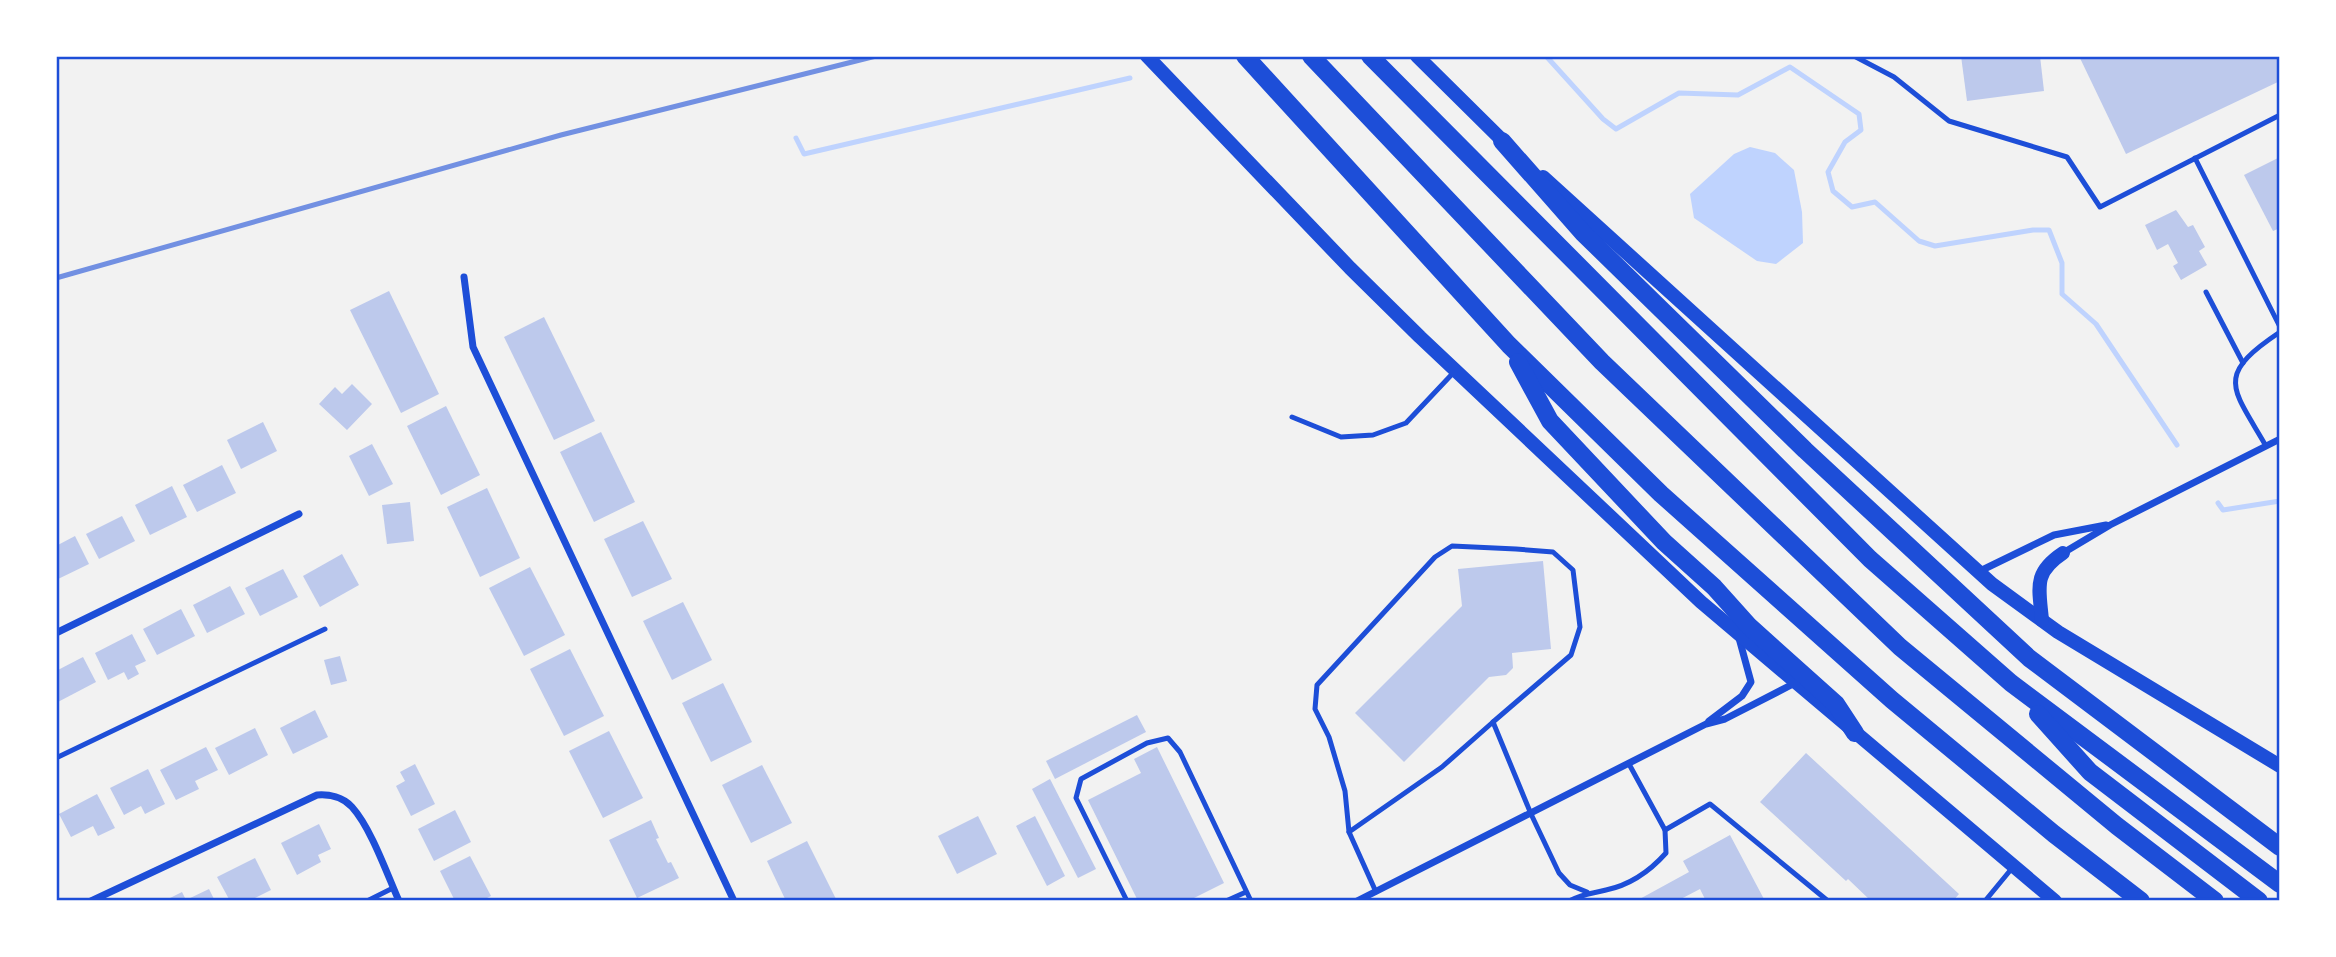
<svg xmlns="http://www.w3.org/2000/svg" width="2336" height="957" font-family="Karla,sans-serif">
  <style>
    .water { fill: #bfd3fe }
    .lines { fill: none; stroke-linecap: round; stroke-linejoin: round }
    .stream { stroke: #bfd3fe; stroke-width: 5 }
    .building { fill: #bdc9ec }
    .service { stroke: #1d4ed8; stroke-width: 5 }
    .minor { stroke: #1d4ed8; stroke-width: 7 }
    .secondary { stroke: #1d4ed8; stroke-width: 14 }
    .motorway { stroke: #1d4ed8; stroke-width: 18 }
    .rail { stroke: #7290e2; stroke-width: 5 }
    .neatline { fill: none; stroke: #1d4ed8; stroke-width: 2.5 }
  </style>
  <rect width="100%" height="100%" fill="#f2f2f2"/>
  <path class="water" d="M1750 147 1775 153 1794 170 1802 212 1803 243 1776 264 1757 261 1694 218 1690 194 1734 154Z"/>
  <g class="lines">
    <g class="stream">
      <path d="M1546 56 1603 119 1616 129 1679 93 1738 95 1790 67 1859 114 1861 130 1845 142 1828 172 1833 191 1852 207 1875 202 1919 241 1935 246 2033 230H2049L2062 263V294L2096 324 2177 445"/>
      <path d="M796 138 804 154 1130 78"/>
      <path d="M2218 503 2223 510 2280 501"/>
    </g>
  </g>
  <g class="building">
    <path d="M1961 56H2040L2044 91 1967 101Z"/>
    <path d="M2079 56H2280V81L2126 154Z"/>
    <path d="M2280 157V228L2273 231 2244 175Z"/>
    <path d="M2176 210 2188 227 2193 225 2205 247 2199 251 2207 265 2181 280 2173 266 2178 263 2168 244 2157 250 2145 225Z"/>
    <path d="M389 291 439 394 401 413 350 310Z"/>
    <path d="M544 317 595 421 554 440 504 337Z"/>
    <path d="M352 384 372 404 347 430 319 404 335 387 342 394Z"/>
    <path d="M446 406 480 475 441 495 407 426Z"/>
    <path d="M263 422 277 451 241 469 227 440Z"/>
    <path d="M601 432 635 502 594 522 560 452Z"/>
    <path d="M372 444 393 484 369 496 349 456Z"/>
    <path d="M222 465 236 493 197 512 183 485Z"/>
    <path d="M172 486 187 517 150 535 135 505Z"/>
    <path d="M487 488 520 558 480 577 447 507Z"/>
    <path d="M410 502 414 541 387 544 382 505Z"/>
    <path d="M122 516 135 541 99 559 86 534Z"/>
    <path d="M643 521 672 579 632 597 604 539Z"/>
    <path d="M75 536 89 564 56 580V546Z"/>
    <path d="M342 554 359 585 320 607 303 576Z"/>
    <path d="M1543 561 1551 649 1512 653 1513 668 1506 675 1489 677 1404 762 1355 713 1462 606 1458 569Z"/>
    <path d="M530 567 565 635 524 656 489 588Z"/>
    <path d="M283 569 298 597 260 616 245 588Z"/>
    <path d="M230 586 245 614 207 633 193 605Z"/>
    <path d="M683 602 712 660 672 680 643 621Z"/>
    <path d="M181 609 195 636 157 655 143 629Z"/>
    <path d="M132 634 146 661 135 666 139 674 128 680 124 672 108 680 95 653Z"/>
    <path d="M570 649 604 716 564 736 530 669Z"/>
    <path d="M340 656 347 681 331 685 324 660Z"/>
    <path d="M83 657 96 682 56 703V671Z"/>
    <path d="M723 683 752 742 711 762 682 703Z"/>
    <path d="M315 710 328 737 293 754 280 728Z"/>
    <path d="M1137 715 1146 732 1055 779 1046 761Z"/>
    <path d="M255 728 268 755 229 775 215 748Z"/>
    <path d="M609 731 643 798 603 818 569 751Z"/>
    <path d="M206 747 218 770 195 781 199 789 176 800 160 770Z"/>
    <path d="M1157 747 1224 883 1188 901H1138L1088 800 1141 773 1134 759Z"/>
    <path d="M1806 753 1959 894 1953 901H1871L1848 879 1846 881 1760 802Z"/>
    <path d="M415 764 435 804 411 816 396 786 405 781 400 772Z"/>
    <path d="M762 765 792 823 751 843 722 785Z"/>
    <path d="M148 769 165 804 145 814 141 806 124 815 110 788Z"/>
    <path d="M1050 779 1096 869 1078 878 1032 789Z"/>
    <path d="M97 794 115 828 98 836 93 826 71 837 59 814Z"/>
    <path d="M455 810 471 842 434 861 418 829Z"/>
    <path d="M978 816 997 854 957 874 938 836Z"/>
    <path d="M1035 816 1065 876 1047 886 1016 826Z"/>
    <path d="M651 820 659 838 656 839 668 863 671 862 679 878 637 898 609 840Z"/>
    <path d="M319 824 331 849 318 855 321 862 297 875 281 843Z"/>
    <path d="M1730 835 1765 901H1706L1700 889 1677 901H1636L1689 872 1683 861Z"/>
    <path d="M807 841 837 901H786L767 861Z"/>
    <path d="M470 856 491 896 481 901H455L440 871Z"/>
    <path d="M255 858 271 890 249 901H230L217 877Z"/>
    <path d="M209 889 215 901H164L182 892 186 900Z"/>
  </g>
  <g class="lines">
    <g class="service">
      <path d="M1854 56 1894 77 1949 121 2067 157 2100 207 2280 115"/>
      <path d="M2195 158 2280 327"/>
      <path d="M2206 292 2243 363"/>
      <path d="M1292 417 1341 437 1373 435 1406 423 1455 371"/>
      <path d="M2266 446C2232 387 2214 376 2280 332"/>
      <path d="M56 758 325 629"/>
      <path d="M1665 830 1710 804 1828 901"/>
      <path d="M1349 832 1442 767 1493 722"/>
      <path d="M1376 892 1349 832 1345 791 1329 737 1315 709 1317 685 1435 557 1452 546 1516 549 1553 552 1573 570 1580 627 1571 655 1493 722 1531 814 1559 873 1570 885 1587 892"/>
      <path d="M367 901 393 888"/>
      <path d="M1127 901 1076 798 1081 779 1147 743 1168 738 1180 752 1251 901"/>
      <path d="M1226 901 1246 892"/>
      <path d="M1569 901C1585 893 1591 894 1606 890 1630 885 1650 871 1666 853L1665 830 1629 764"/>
      <path d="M1985 901 2013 867"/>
    </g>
    <g class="minor">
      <path d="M464 277 473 347 734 901"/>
      <path d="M2063 553 2110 525 2280 439"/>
      <path d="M1978 572 2054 535 2106 525"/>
      <path d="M56 633 299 514"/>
      <path d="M1709 721 1742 696 1751 682 1739 638"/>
      <path d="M91 901 317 795C329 794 343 797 352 807 371 828 387 874 399 901"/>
      <path d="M1357 901 1706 724 1725 719 1795 683"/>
    </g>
    <g class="secondary">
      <path d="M1147 56 1350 268 1420 337 1701 602 2055 901"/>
      <path d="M1417 56 1509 147"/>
      <path d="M1543 177 1992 584 2058 632 2280 766"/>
      <path d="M2042 620C2039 587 2033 573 2063 553"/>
    </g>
    <g class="motorway">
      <path d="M1245 56 1509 345 1661 494 1892 700 2054 834 2141 901"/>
      <path d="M1311 56 1602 362 1900 647 2117 826 2215 901"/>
      <path d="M1370 56 1870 559 2011 683 2280 884"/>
      <path d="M1502 141 1583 233 1805 450 2029 658 2280 847"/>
      <path d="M1518 362 1550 421 1664 542 1714 587 1749 626 1836 704 1855 733"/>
      <path d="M2038 714 2090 772 2259 901"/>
    </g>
    <path class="rail" d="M56 278 561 135 876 56"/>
  </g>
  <rect width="2336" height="957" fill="none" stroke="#ffffff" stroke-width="116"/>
  <rect x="58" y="58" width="2220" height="841" class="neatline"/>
</svg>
